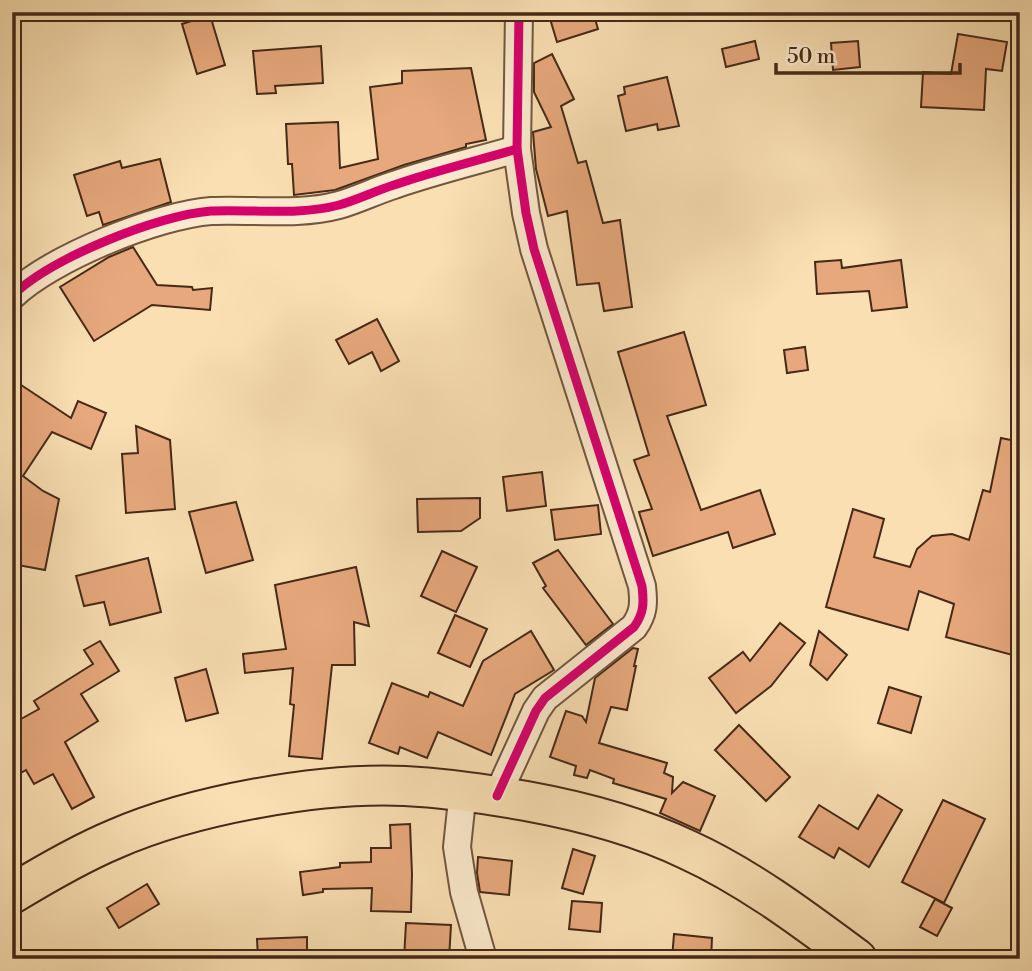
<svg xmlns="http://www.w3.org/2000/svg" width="1032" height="971" font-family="'Libre Bodoni',serif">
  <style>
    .building { fill: #e6a87c; stroke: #462917; stroke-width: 2 }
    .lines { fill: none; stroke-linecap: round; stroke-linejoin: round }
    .street-casing { stroke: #73563e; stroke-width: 30 }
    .primary-casing { stroke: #462917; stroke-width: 42 }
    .street { stroke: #fbeacd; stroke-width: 26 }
    .primary { stroke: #f9dfb2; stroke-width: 38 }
    .cycleway-casing { stroke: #fbeacd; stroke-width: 13 }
    .cycleway { stroke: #d6006c; stroke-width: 9 }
  </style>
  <rect width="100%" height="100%" fill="#f9dfb2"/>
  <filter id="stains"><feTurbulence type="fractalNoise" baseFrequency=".00286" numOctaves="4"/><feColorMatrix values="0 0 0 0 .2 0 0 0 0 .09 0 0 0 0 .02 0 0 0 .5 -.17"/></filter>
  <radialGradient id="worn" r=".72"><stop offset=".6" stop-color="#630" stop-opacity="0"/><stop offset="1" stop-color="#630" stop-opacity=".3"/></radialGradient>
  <g class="building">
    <path d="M548 12H593L598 29 557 42Z"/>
    <path d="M210 15 225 65 197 74 182 24Z"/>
    <path d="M958 34 1007 42 1002 71 986 69 984 110 921 107 923 72 951 74Z"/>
    <path d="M755 41 759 59 726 67 722 49Z"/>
    <path d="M858 41 860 67 833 70 831 43Z"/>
    <path d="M321 46 323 83 275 86 276 93 257 94 253 51Z"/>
    <path d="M552 54 574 99 561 106 578 163 586 161 603 223 620 220 632 307 604 311 599 283 577 285 567 211 548 216 536 169 533 132 551 127 534 92V63Z"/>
    <path d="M471 68 486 140 466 144V147L404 165 335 190 294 195 292 164H288L286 124 338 122 340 168 378 159 370 87 402 83V71Z"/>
    <path d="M667 77 679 126 658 130 657 124 626 131 618 96 625 94 624 87Z"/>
    <path d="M160 159 171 202 103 225 99 212 87 216 74 175 120 161 122 168Z"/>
    <path d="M133 247 157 285 192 287 193 290 212 288 210 310 152 305 94 341 60 287 109 257Z"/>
    <path d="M841 260 842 268 901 260 907 307 872 311 869 291 817 294 815 262Z"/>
    <path d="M377 319 399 361 381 371 372 352 349 364 336 340Z"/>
    <path d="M684 332 706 405 667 416 701 510 760 490 775 534 733 548 728 532 653 556 639 512 652 509 634 460 649 455 618 352Z"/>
    <path d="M805 347 808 370 787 373 784 350Z"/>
    <path d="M12 379 71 418 78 401 106 413 91 449 52 432 23 476 43 491 59 499 45 570 12 564Z"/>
    <path d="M136 426 170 440 175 509 126 513 122 454 138 453Z"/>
    <path d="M1001 438 1020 442V657L946 637 954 604 919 591 908 630 826 607 853 509 884 519 874 557 910 567 917 549 932 536 952 534 969 540 983 490 990 492Z"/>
    <path d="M542 472 546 506 507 511 503 477Z"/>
    <path d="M480 498V518L461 531 418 532 417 499Z"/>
    <path d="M236 502 253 560 206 573 189 512Z"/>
    <path d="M598 505 601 534 555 540 551 510Z"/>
    <path d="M558 550 613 624 586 645 543 588 546 586 533 563Z"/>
    <path d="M442 551 477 567 456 612 421 596Z"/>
    <path d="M148 558 161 612 110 625 104 602 84 606 76 576Z"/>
    <path d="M356 567 369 626 354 622 355 665H332L322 759 289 756 294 705 290 704 293 668 245 673 243 654 286 649 275 585Z"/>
    <path d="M455 615 487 629 470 667 438 653Z"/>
    <path d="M780 623 805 643 771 686 736 713 709 678 743 652 750 661Z"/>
    <path d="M531 631 554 670 515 694 491 755 438 732 427 758 400 747 398 754 369 743 392 683 428 697 430 692 463 706 483 661Z"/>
    <path d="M819 631 847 655 827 680 810 665Z"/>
    <path d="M100 641 119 671 81 694 98 721 65 742 94 797 72 809 53 774 34 784 26 770 12 778V724L39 709 34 701 93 664 84 650Z"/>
    <path d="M633 648 638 649 634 666H636L627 710 611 707 599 743 667 763 664 773 673 777 672 793 683 782 715 796 700 831 660 813 666 799 613 783 614 779 590 770 587 778 574 775 576 766 550 757 566 711 582 716 586 722 595 678Z"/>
    <path d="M206 669 218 713 186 721 175 678Z"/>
    <path d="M889 687 921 697 911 733 878 723Z"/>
    <path d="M739 725 790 777 766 801 715 750Z"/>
    <path d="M878 795 902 810 869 867 839 848 834 858 799 837 819 805 858 829Z"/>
    <path d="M943 800 985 819 944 903 902 882Z"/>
    <path d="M410 824 412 874 411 912 371 911 372 888 323 889V892L303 895 300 872 340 867V863L371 862V848H391L390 825Z"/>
    <path d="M573 849 595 856 583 894 562 888Z"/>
    <path d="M478 857 512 861 509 895 480 892 477 873Z"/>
    <path d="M147 884 159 904 119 928 107 908Z"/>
    <path d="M935 899 952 908 937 936 920 927Z"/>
    <path d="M572 901 602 903 600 932 569 929Z"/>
    <path d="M406 923 451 925 449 959H404Z"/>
    <path d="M674 934 712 938 711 959H672Z"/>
    <path d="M307 937V959H258L257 939Z"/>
  </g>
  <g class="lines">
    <g class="street-casing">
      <g id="street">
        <path d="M12 296C51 258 158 215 211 211 253 209 298 216 339 205 357 200 375 191 394 185 434 171 476 161 517 149"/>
        <path d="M463 790 457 847 464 892 483 959"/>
        <path d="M497 796 536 711 545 698 634 627C644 613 644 603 642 586L534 249 526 213 517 149 519 12"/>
      </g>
    </g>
    <g class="primary-casing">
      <path id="primary" d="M12 894C45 874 79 854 115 839 193 805 319 782 405 786 446 788 486 794 526 801 581 811 638 826 688 850 749 878 803 919 857 959"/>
    </g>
    <use href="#street" class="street"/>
    <use href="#primary" class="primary"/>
    <g class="cycleway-casing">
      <g id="cycleway">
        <path d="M12 296C51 258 158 215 211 211 253 209 298 216 339 205 357 200 375 191 394 185 434 171 476 161 517 149"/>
        <path d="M497 796 536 711 545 698 634 627C644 613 644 603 642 586L534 249 526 213 517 149 519 12"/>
      </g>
    </g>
    <use href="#cycleway" class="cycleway"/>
  </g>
  <rect width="1032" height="971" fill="none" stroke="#f9dfb2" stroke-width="42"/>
  <rect x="14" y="14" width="1004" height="943" fill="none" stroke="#462917" stroke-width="3.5"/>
  <rect x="21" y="21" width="990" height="929" fill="none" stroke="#462917" stroke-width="2"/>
  <path d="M776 63v10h184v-10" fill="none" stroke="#462917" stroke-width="3.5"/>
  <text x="787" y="63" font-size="21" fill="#462917" stroke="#fbeacd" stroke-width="5" paint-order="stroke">50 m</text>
  <rect width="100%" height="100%" filter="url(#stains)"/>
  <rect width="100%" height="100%" fill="url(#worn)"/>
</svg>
